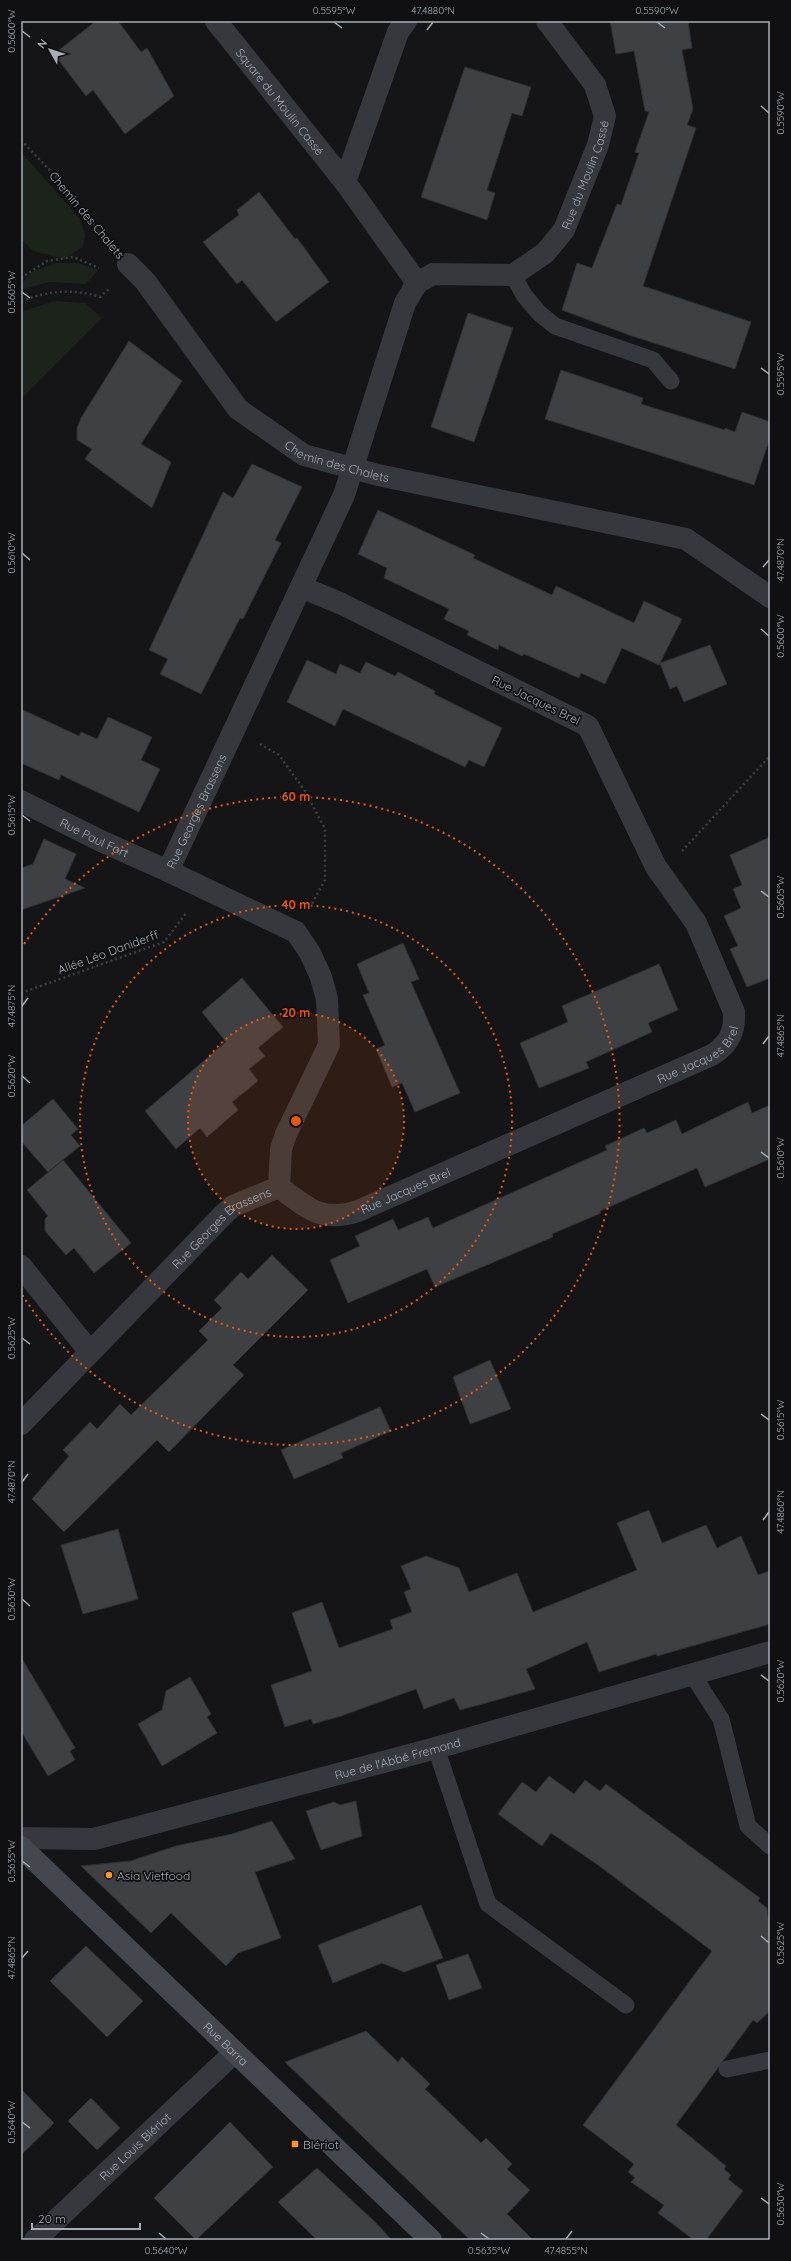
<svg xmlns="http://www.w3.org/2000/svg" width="791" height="2261" font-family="Quicksand,sans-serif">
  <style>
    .green { fill: #1b231b }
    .building { fill: #3f4044; stroke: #2f3033 }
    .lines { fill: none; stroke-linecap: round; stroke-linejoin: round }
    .path { stroke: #3c3f44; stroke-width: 2.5; stroke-dasharray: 2 3; stroke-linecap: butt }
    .service { stroke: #36383d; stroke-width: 17 }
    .minor { stroke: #36383d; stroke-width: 22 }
    .secondary { stroke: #44474d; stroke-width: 22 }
    .ticks { fill: none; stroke: #a6aeb8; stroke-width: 1.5 }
    .ring { fill: none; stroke: #e8590c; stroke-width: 2; stroke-dasharray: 2 4 }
    .poi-dot { fill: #ff9625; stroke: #101012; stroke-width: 1.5 }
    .labels { text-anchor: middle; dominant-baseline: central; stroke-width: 3.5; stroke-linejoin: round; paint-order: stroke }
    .street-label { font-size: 12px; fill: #a6aeb8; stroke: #101012 }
    .poi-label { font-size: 12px; fill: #a6aeb8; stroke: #101012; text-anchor: start }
    .centre { fill: #e8590c; stroke: #101012; stroke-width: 2 }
    .ring-label { font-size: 12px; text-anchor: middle; font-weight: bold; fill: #e8590c; stroke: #101012; stroke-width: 3.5; stroke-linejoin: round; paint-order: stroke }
    .neatline { fill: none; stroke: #a6aeb8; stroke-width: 1.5 }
    .ticks-label { font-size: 10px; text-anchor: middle; fill: #a6aeb8 }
  </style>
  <rect width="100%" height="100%" fill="#151517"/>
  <g class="green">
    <path d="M21 152 80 219 85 234 83 247 64 259 33 251 21 239Z"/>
    <path d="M56 263H78L98 270 86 284 49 282 21 290V283L34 271Z"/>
    <path d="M54 301 85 303 102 318 22 398 21 312Z"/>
  </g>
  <g class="building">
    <path d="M96 21H118L141 52 147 48 174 96 125 134 93 90 86 96 54 54Z"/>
    <path d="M610 21H688L692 48 682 50 693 109 687 125 696 128 643 286 751 322 735 369 629 335 562 310 577 263 592 268 617 204 621 205 639 153 635 152 649 112 645 111 634 51 616 54Z"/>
    <path d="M465 67 531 87 522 116 512 113 487 190 495 193 487 220 421 197Z"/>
    <path d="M259 192 295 239 297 238 329 282 276 322 242 280 237 284 203 242 239 215 237 210Z"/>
    <path d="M468 313 513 328 474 442 431 427Z"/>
    <path d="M129 341 182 381 141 444 171 462 152 508 85 459 92 449 77 440V428L81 418Z"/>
    <path d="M561 370 643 398 641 404 725 430V428L735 432 742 412 770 422V438L754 485 545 419Z"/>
    <path d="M252 464 302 487 275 540 281 543 243 619 240 618 201 694 160 674 168 659 149 650 223 492 233 498Z"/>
    <path d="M378 510 475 555 473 558 552 595 556 586 634 623 644 601 682 619 659 665 622 648 605 684 581 673 579 678 524 654 522 656 499 645 498 650 467 635 469 631 444 619 449 609 384 578 387 568 358 554Z"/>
    <path d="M710 645 727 684 684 702 677 686 670 689 660 663Z"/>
    <path d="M307 660 336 674 340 664 360 673 366 662 395 676 398 672 435 691 434 694 502 728 484 767 469 760 465 767 343 709 335 726 287 702Z"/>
    <path d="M21 709 79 736 81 732 97 739 108 717 152 737 141 760 160 769 139 812 61 775 59 780 21 763Z"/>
    <path d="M770 837V978L747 987 730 949 738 946 724 916 741 908 733 889 742 885 730 855Z"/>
    <path d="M44 839 76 854 65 879 85 888 21 910V868L33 864Z"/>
    <path d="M403 943 419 979 411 982 460 1093 415 1112 402 1083 392 1087 376 1049 385 1045 363 995 369 993 357 964Z"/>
    <path d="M659 964 678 1010 648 1023 652 1032 586 1062 589 1068 539 1088 520 1043 568 1022 562 1006Z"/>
    <path d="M242 978 283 1027 258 1048 265 1056 249 1069 258 1081 232 1102 238 1110 207 1137 200 1128 176 1149 145 1111 226 1042 202 1012Z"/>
    <path d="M53 1099 78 1129 71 1135 80 1146 48 1172 21 1141V1126Z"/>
    <path d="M748 1102 752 1113 770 1105V1159L705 1187 697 1168 600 1211 601 1213 552 1234 553 1237 435 1287 427 1269 348 1303 330 1260 360 1246 355 1236 393 1219 398 1230 428 1217 433 1228 607 1150 605 1146 644 1128 647 1133 676 1120 682 1134Z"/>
    <path d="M63 1160 131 1243 94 1273 74 1248 66 1255 45 1231V1219L48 1216 27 1190Z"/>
    <path d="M272 1255 308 1290 233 1365 244 1375 169 1452 157 1440 64 1532 32 1499 69 1456 63 1450 90 1422 97 1429 120 1404 131 1415 208 1340 199 1331 222 1308 214 1300 241 1272 248 1279Z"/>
    <path d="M490 1360 511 1409 470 1424 453 1377Z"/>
    <path d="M380 1407 391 1431 341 1453 343 1458 294 1479 281 1450Z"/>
    <path d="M649 1510 662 1543 706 1525 717 1548 741 1536 758 1575 770 1571V1624L657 1656 656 1654 599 1672 587 1642 526 1669 535 1689 493 1701 460 1710 454 1698 424 1709 416 1689 341 1716 313 1724 311 1719 285 1727 271 1685 312 1671 292 1613 322 1602 339 1648 393 1629 390 1620 412 1612 404 1592 411 1589 401 1566 426 1556 459 1568 469 1592 517 1573 533 1612 637 1570 617 1523Z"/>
    <path d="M118 1529 138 1599 83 1614 61 1545Z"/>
    <path d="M21 1657 75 1748 70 1751 75 1760 48 1776 21 1731Z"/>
    <path d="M190 1677 211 1714 207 1717 217 1733 162 1766 138 1724 162 1710 166 1691Z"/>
    <path d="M549 1776 574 1794 585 1780 600 1791 606 1784 760 1898 758 1901 767 1908 770 1932V2011L757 2023 753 2020 676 2125 726 2166 724 2169 731 2175 728 2179 743 2191 706 2240H694L658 2213 664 2205 631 2182 635 2178 628 2172 634 2164 583 2125 712 1951 598 1865 551 1833 542 1846 498 1814 522 1782 536 1792Z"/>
    <path d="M356 1801 362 1836 321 1850 306 1811 334 1802 340 1805Z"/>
    <path d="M272 1821 295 1859 255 1872 281 1938 238 1953 226 1966 171 1913 151 1933 81 1866 130 1861 176 1846 232 1834Z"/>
    <path d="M421 1905 443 1958 404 1972 382 1963 333 1983 318 1945Z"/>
    <path d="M86 1946 143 2001 107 2037 50 1981Z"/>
    <path d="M468 1954 482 1988 449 2000 436 1965Z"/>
    <path d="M366 2031 398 2062 402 2057 430 2084 425 2089 481 2143 486 2138 512 2164 507 2169 530 2190 507 2214 533 2240H470L285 2062Z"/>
    <path d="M21 2089 54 2123 21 2155Z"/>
    <path d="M91 2098 120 2128 97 2150 68 2121Z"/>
    <path d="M230 2122 273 2167 196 2240 154 2198Z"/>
    <path d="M317 2168 374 2221 392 2240H317L278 2202Z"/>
  </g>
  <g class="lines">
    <g class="path">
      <path d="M21 140 60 181 108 243"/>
      <path d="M21 278 47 261 73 257 99 268"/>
      <path d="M21 301C48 291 73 288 100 297L109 289"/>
      <path d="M260 744 279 755 305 791 325 829V880L311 905"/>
      <path d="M682 851 770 756"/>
      <path d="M21 993 164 942 187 912"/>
    </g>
    <g class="service">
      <path d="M513 275 524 295 539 313 555 326 653 360 671 381"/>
      <path d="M692 1674 721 1719 748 1826 770 1846"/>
      <path d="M436 1748 488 1904 626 2005"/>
      <path d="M727 2069 770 2060"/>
    </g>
    <g class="minor">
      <path id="s1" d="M216 21 345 182 417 283"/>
      <path d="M345 182 398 32 406 21"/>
      <path id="s2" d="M128 264 145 281 238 409 304 455 378 475 686 539 770 597"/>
      <path id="s3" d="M21 801 101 841 168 871"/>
      <path id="s4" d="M279 1187C307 1208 322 1223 358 1211L712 1055C729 1044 735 1032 734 1012L696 923 656 867 588 726 342 604 301 587"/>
      <path d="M21 1266 90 1352"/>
      <path id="s5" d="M21 1424 224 1214 233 1206 279 1187 281 1149 286 1134 329 1045 327 999 321 977 310 953 296 932 168 871 344 495 405 303 417 283 433 274 513 275 545 253 564 230 598 145 605 116 595 85 547 21"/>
      <path id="s6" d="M21 1838 94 1839 436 1748 770 1652"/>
      <path id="s7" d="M35 2240 235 2052"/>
    </g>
    <path class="secondary" id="s8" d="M21 1847 431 2240"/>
  </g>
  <path class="ticks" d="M334 22 342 28M657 22 665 28M427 30 433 22M22 31 30 37M761 106 769 113M22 292 30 298M761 368 769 374M22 553 30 560M763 567 769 560M761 629 769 636M22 815 30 821M761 891 769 897M22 1006 28 998M763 1044 769 1036M22 1076 30 1083M761 1152 769 1158M22 1338 30 1344M761 1414 769 1420M22 1482 28 1474M763 1520 769 1512M22 1599 30 1606M761 1675 769 1681M22 1861 30 1867M761 1936 769 1943M22 1958 28 1951M22 2122 30 2128M761 2198 769 2204M159 2233 166 2239M481 2233 489 2239M566 2239 572 2231"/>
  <circle cx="296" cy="1121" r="108" fill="#e8590c" fill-opacity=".12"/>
  <g class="ring">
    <circle cx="296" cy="1121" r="108"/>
    <circle cx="296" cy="1121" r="216"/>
    <path d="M21 949A324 324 0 1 1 21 1293"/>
  </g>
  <g class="poi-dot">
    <circle cx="109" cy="1875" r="4"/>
    <rect x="291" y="2140" width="8" height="8" rx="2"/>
  </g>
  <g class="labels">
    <g class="street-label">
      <text stroke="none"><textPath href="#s1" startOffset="103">Square du Moulin Cassé</textPath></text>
      <text stroke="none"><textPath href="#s5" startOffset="1635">Rue du Moulin Cassé</textPath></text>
      <text transform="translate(87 215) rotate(50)">Chemin des Chalets</text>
      <text stroke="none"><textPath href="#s2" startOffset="296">Chemin des Chalets</textPath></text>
      <text transform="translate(536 700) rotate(26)">Rue Jacques Brel</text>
      <text stroke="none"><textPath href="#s5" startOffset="835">Rue Georges Brassens</textPath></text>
      <text stroke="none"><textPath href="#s3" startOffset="82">Rue Paul Fort</textPath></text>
      <text transform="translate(108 952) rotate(-20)">Allée Léo Daniderff</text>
      <text stroke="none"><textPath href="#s4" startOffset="463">Rue Jacques Brel</textPath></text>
      <text stroke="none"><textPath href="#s4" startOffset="139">Rue Jacques Brel</textPath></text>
      <text stroke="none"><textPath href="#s5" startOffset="282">Rue Georges Brassens</textPath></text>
      <text stroke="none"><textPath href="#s6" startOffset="387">Rue de l'Abbé Fremond</textPath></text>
      <text stroke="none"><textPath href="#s8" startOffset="284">Rue Barra</textPath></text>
      <text stroke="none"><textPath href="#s7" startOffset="137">Rue Louis Blériot</textPath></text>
    </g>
    <g class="poi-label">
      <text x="117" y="1875">Asia Vietfood</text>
      <text x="303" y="2144">Blériot</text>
    </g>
  </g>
  <circle cx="296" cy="1121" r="6" class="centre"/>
  <g class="ring-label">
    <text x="296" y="801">60 m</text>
    <text x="296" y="909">40 m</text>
    <text x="296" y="1017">20 m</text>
  </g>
  <rect width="791" height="2261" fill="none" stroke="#101012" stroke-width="44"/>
  <g transform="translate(50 50) rotate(309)" stroke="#101012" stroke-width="3" paint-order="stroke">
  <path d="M0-3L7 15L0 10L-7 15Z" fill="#a6aeb8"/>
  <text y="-6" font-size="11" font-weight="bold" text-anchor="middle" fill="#a6aeb8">N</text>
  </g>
  <path d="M32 2223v6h108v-6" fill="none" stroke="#a6aeb8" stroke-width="2"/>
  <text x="38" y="2223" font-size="12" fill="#a6aeb8" stroke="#101012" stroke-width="3" paint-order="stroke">20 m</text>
  <rect x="22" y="22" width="747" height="2217" class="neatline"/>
  <g class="ticks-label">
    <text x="334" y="14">0.5595°W</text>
    <text x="433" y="14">47.4880°N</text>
    <text x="657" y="14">0.5590°W</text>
    <text transform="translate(11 31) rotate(-90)" y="4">0.5600°W</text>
    <text transform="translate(780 113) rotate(-90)" y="4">0.5590°W</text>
    <text transform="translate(11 292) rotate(-90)" y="4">0.5605°W</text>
    <text transform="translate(780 374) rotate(-90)" y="4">0.5595°W</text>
    <text transform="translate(11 553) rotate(-90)" y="4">0.5610°W</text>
    <text transform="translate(780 560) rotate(-90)" y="4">47.4870°N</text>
    <text transform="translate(780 636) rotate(-90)" y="4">0.5600°W</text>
    <text transform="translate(11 815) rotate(-90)" y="4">0.5615°W</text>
    <text transform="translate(780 897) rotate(-90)" y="4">0.5605°W</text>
    <text transform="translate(11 1006) rotate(-90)" y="4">47.4875°N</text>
    <text transform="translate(780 1036) rotate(-90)" y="4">47.4865°N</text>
    <text transform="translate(11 1076) rotate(-90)" y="4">0.5620°W</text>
    <text transform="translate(780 1158) rotate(-90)" y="4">0.5610°W</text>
    <text transform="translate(11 1338) rotate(-90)" y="4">0.5625°W</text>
    <text transform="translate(780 1420) rotate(-90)" y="4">0.5615°W</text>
    <text transform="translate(11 1482) rotate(-90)" y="4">47.4870°N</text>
    <text transform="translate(780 1512) rotate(-90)" y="4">47.4860°N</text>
    <text transform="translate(11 1599) rotate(-90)" y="4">0.5630°W</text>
    <text transform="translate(780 1681) rotate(-90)" y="4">0.5620°W</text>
    <text transform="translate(11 1861) rotate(-90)" y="4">0.5635°W</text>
    <text transform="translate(780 1943) rotate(-90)" y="4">0.5625°W</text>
    <text transform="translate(11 1958) rotate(-90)" y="4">47.4865°N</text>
    <text transform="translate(11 2122) rotate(-90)" y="4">0.5640°W</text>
    <text transform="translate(780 2204) rotate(-90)" y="4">0.5630°W</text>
    <text x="166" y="2254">0.5640°W</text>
    <text x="489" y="2254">0.5635°W</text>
    <text x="566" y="2254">47.4855°N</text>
  </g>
</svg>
